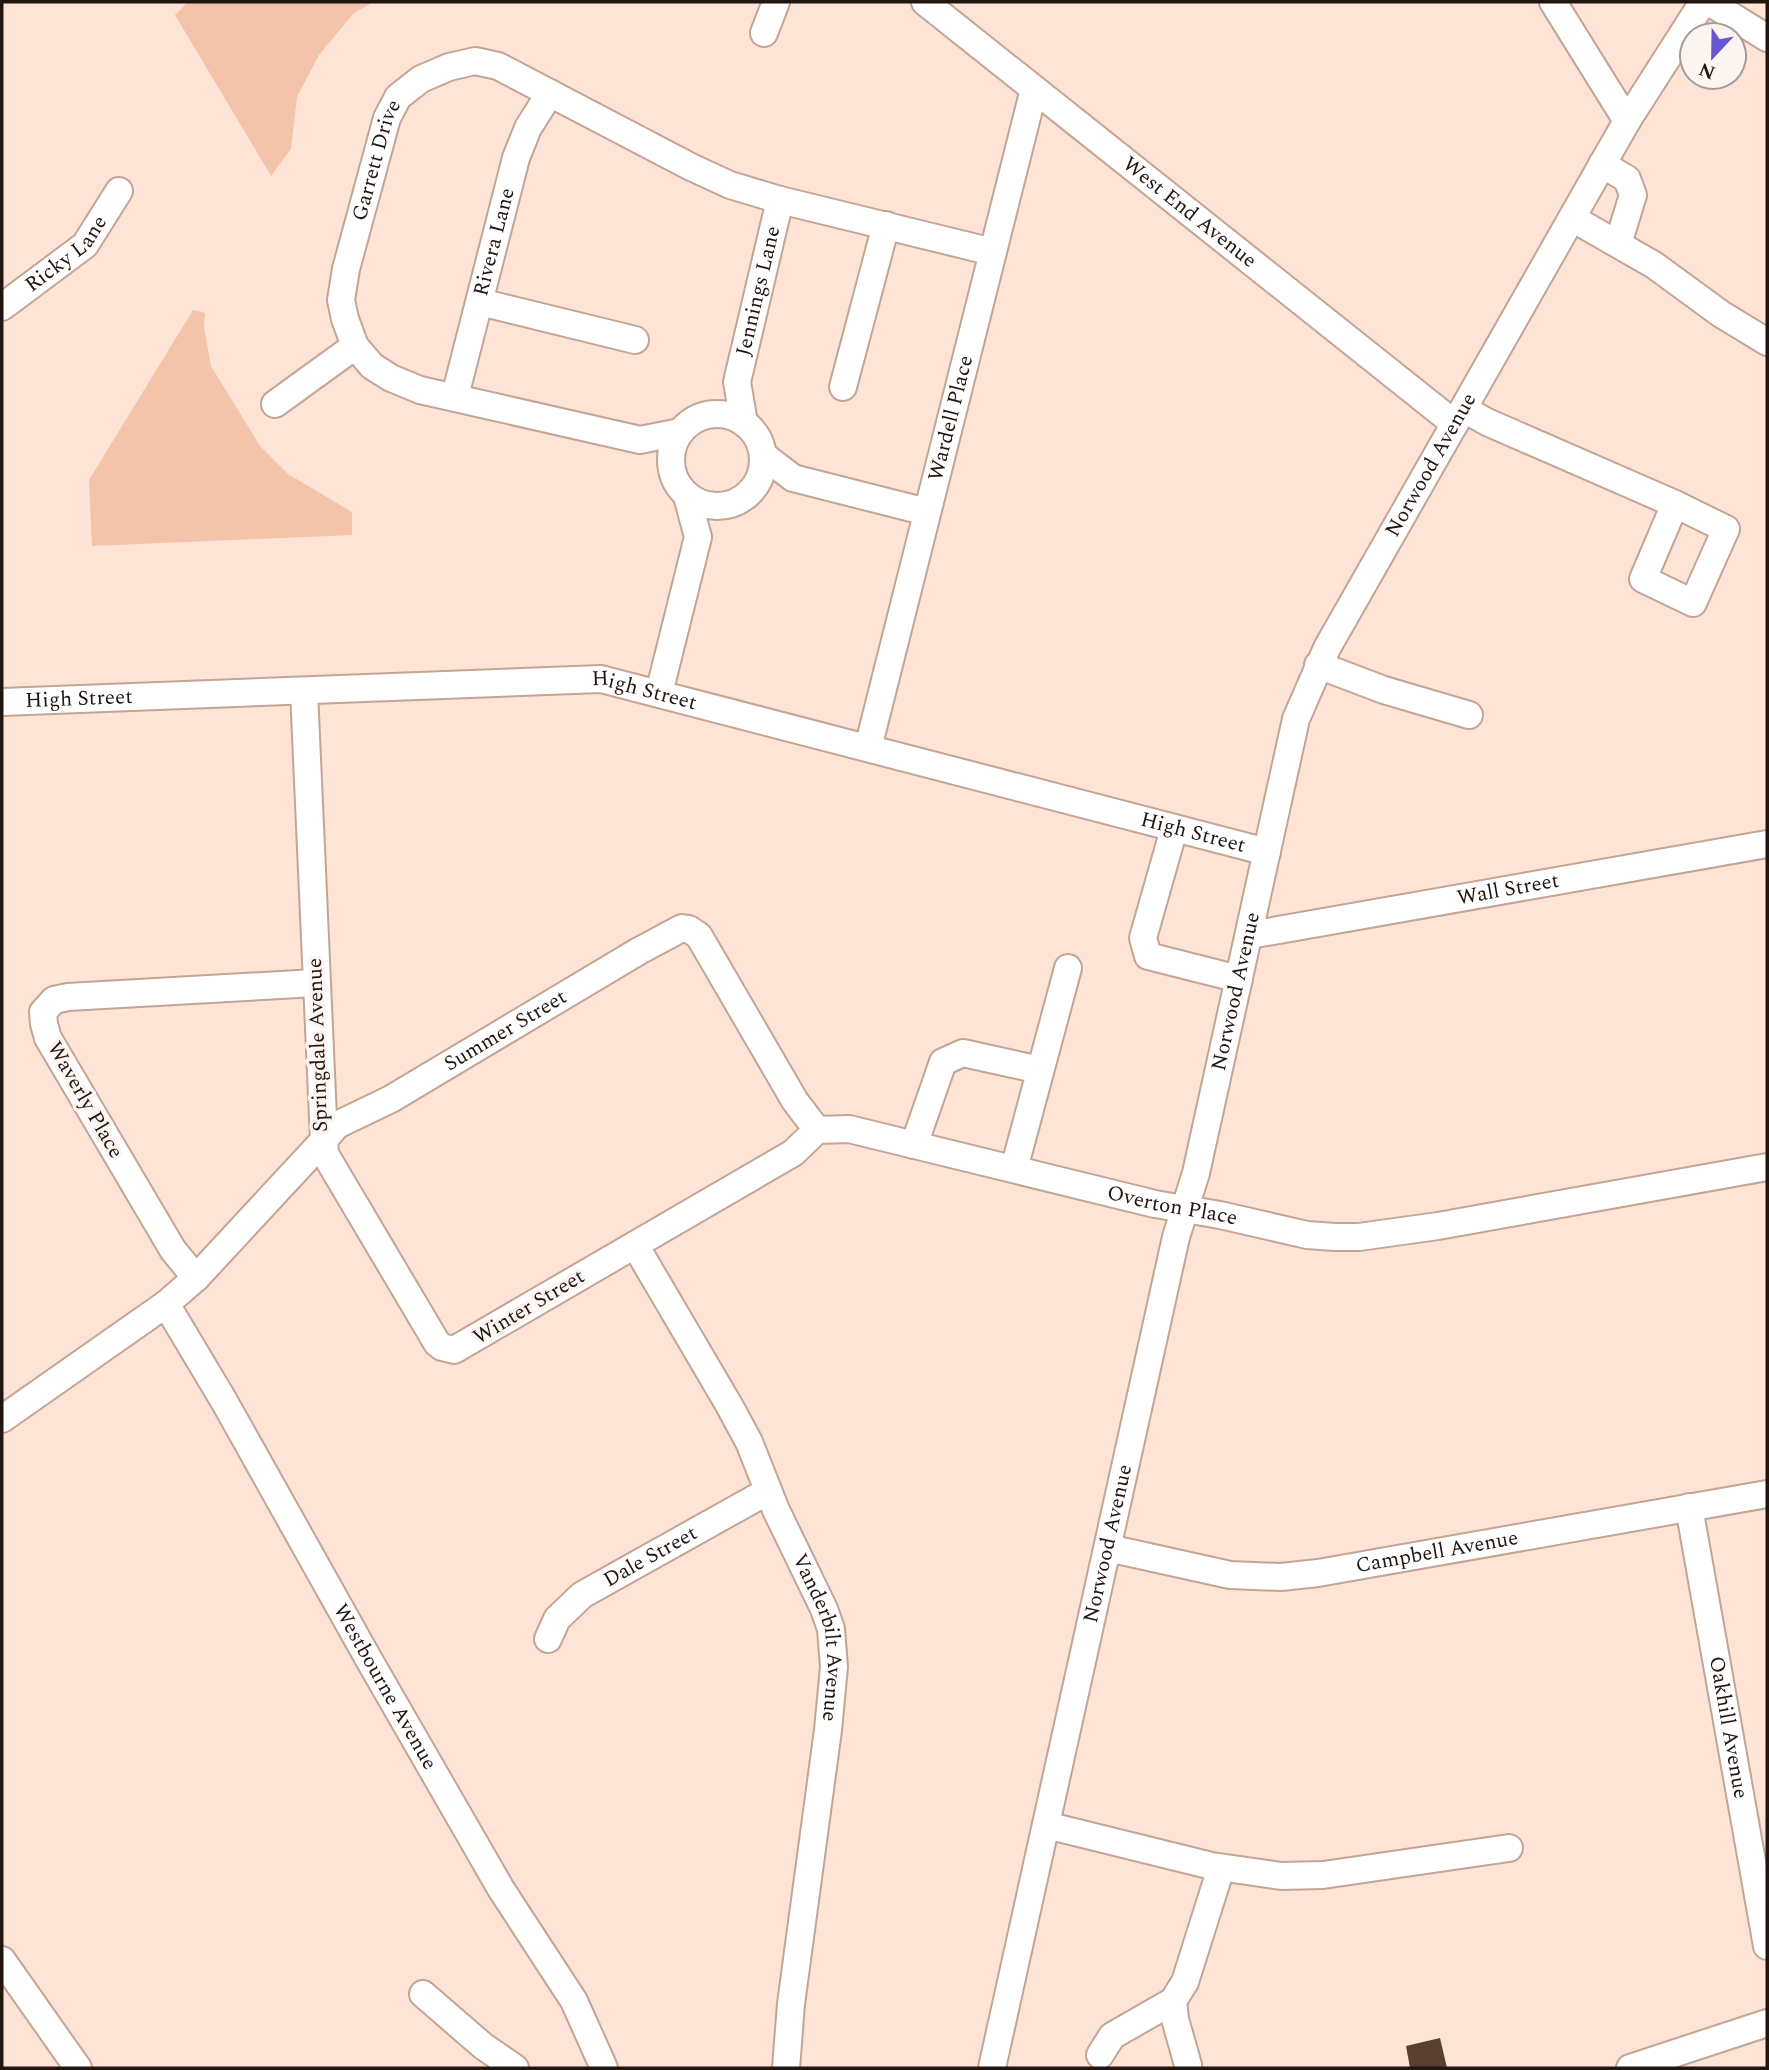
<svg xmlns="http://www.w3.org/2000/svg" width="1769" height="2070" font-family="Spectral,serif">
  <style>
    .green { fill: #f4c4aa }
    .building { fill: #593f31 }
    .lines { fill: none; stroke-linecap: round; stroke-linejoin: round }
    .minor-casing { stroke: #c4a494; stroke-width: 30 }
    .minor { stroke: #fff; stroke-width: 26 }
    .labels { text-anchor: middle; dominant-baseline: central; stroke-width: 7; stroke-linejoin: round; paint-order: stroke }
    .street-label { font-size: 21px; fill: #20150f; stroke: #fcf5f2 }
  </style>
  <rect width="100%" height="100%" fill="#fee4d6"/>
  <g class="green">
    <path d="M188 2H373L353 14 319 55 297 97 291 149 271 176 175 15Z"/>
    <path d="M193 310 205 313 204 327 211 366 260 446 288 474 352 512V535L92 546 89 480Z"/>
  </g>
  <path class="building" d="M1440 2038 1447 2068H1410L1406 2046Z"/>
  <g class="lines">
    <g class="minor-casing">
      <g id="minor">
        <path id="s1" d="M925 2 1455 424"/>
        <path d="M1553 2 1627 121"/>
        <path d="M1709 2 1767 38"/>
        <path d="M764 33 776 2"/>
        <path d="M1602 164 1627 179 1633 195 1618 244"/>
        <path d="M1572 218 1654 265 1721 314 1767 342"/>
        <path d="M480 302 635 340"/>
        <path id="s2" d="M2 307 85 245 119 191"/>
        <path d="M843 387 886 225"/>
        <path id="s3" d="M455 396 516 158 528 128 550 93"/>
        <path d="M275 404 355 346"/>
        <path d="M1464 409 1487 422 1675 504 1726 529 1693 603 1643 579 1675 504"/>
        <circle cx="717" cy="460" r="46"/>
        <path id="s4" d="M744 423 737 382 780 200"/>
        <path id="s5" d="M680 432 640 440 420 390 391 378 372 366 355 346 345 319 341 300 346 269 387 118 398 97 421 79 449 67 475 61 498 66 691 167 730 185 780 200 993 252"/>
        <path d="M763 455 793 478 927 512"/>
        <path d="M1318 665 1384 690 1469 715"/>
        <path d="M659 693 698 537 687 496"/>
        <path id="s6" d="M2 702 601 679 1267 852"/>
        <path id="s7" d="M868 748 1034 89"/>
        <path d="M1174 829 1143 938 1148 956 1239 979"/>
        <path id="s8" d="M1250 935 1767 844"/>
        <path id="s9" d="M817 1130 793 1153 454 1350 442 1347 437 1343 325 1154 324 1140 337 1125 391 1099 639 951 682 928 689 929 699 936 795 1101 817 1130 849 1129 1155 1204 1220 1215 1307 1235 1335 1237H1359L1438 1226 1767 1167"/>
        <path d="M914 1145 943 1062 963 1053 1040 1070"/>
        <path d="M1014 1169 1068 968"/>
        <path id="s10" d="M635 1245 729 1405 749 1442 776 1510 824 1609 831 1629 834 1667 828 1730 791 2004 786 2068"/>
        <path d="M196 1278 173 1250 48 1038 44 1024 43 1012 54 1000 68 997 316 983"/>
        <path id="s11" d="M166 1304 224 1401 368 1658 501 1889 574 2001 604 2068"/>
        <path d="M2 1419 166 1304 196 1278 324 1140 304 691"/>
        <path id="s12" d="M1689 1507 1767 1946"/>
        <path id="s13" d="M1108 1548 1230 1575 1281 1577 1318 1573 1767 1494"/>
        <path id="s14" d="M548 1639 557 1619 582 1595 768 1491"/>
        <path d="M1046 1825 1212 1866 1281 1876 1323 1875 1509 1848"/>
        <path d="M2 1960 78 2068"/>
        <path d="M423 1994 483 2046 515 2068"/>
        <path d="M1173 2001 1175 2019 1188 2065"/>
        <path d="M1100 2055 1112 2036 1173 2001 1185 1982 1221 1868"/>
        <path id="s15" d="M992 2068 1176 1237 1196 1173 1296 719 1327 648 1627 121 1703 2"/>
        <path d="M1630 2068 1767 2023"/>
      </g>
    </g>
    <use href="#minor" class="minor"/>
  </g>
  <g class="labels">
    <g class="street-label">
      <text stroke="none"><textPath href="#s5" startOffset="539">Garrett Drive</textPath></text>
      <text stroke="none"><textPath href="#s1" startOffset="338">West End Avenue</textPath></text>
      <text stroke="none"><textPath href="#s3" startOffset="159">Rivera Lane</textPath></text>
      <text stroke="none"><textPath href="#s2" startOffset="84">Ricky Lane</textPath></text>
      <text stroke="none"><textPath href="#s4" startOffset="135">Jennings Lane</textPath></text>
      <text stroke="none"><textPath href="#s7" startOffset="340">Wardell Place</textPath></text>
      <text stroke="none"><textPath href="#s15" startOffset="1671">Norwood Avenue</textPath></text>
      <text stroke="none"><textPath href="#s6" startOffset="644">High Street</textPath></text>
      <text stroke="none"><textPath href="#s6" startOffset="77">High Street</textPath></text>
      <text stroke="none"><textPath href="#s6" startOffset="1211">High Street</textPath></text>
      <text stroke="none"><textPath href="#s8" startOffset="262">Wall Street</textPath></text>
      <text stroke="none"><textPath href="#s15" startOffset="1104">Norwood Avenue</textPath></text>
      <text stroke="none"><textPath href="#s9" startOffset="891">Summer Street</textPath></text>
      <text transform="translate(318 1045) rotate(-92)">Springdale Avenue</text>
      <text transform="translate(85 1100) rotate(60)">Waverly Place</text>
      <text stroke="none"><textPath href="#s9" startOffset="1706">Overton Place</textPath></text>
      <text transform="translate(529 1307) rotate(-31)">Winter Street</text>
      <text stroke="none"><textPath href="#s15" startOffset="537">Norwood Avenue</textPath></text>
      <text stroke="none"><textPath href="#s13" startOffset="334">Campbell Avenue</textPath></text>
      <text stroke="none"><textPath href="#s14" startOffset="135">Dale Street</textPath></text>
      <text stroke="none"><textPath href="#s10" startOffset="438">Vanderbilt Avenue</textPath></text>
      <text stroke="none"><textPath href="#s11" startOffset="441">Westbourne Avenue</textPath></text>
      <text stroke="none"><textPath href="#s12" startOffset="224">Oakhill Avenue</textPath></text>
    </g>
  </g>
  <rect width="1769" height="2070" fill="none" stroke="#20150f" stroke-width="7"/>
  <g transform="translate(1713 56) rotate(202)"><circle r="33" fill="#fcf5f2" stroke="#a49b97" stroke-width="2"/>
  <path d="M0-5L12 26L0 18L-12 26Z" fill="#6656d0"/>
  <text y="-10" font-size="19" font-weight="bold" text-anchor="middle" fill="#20150f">N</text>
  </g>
</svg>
